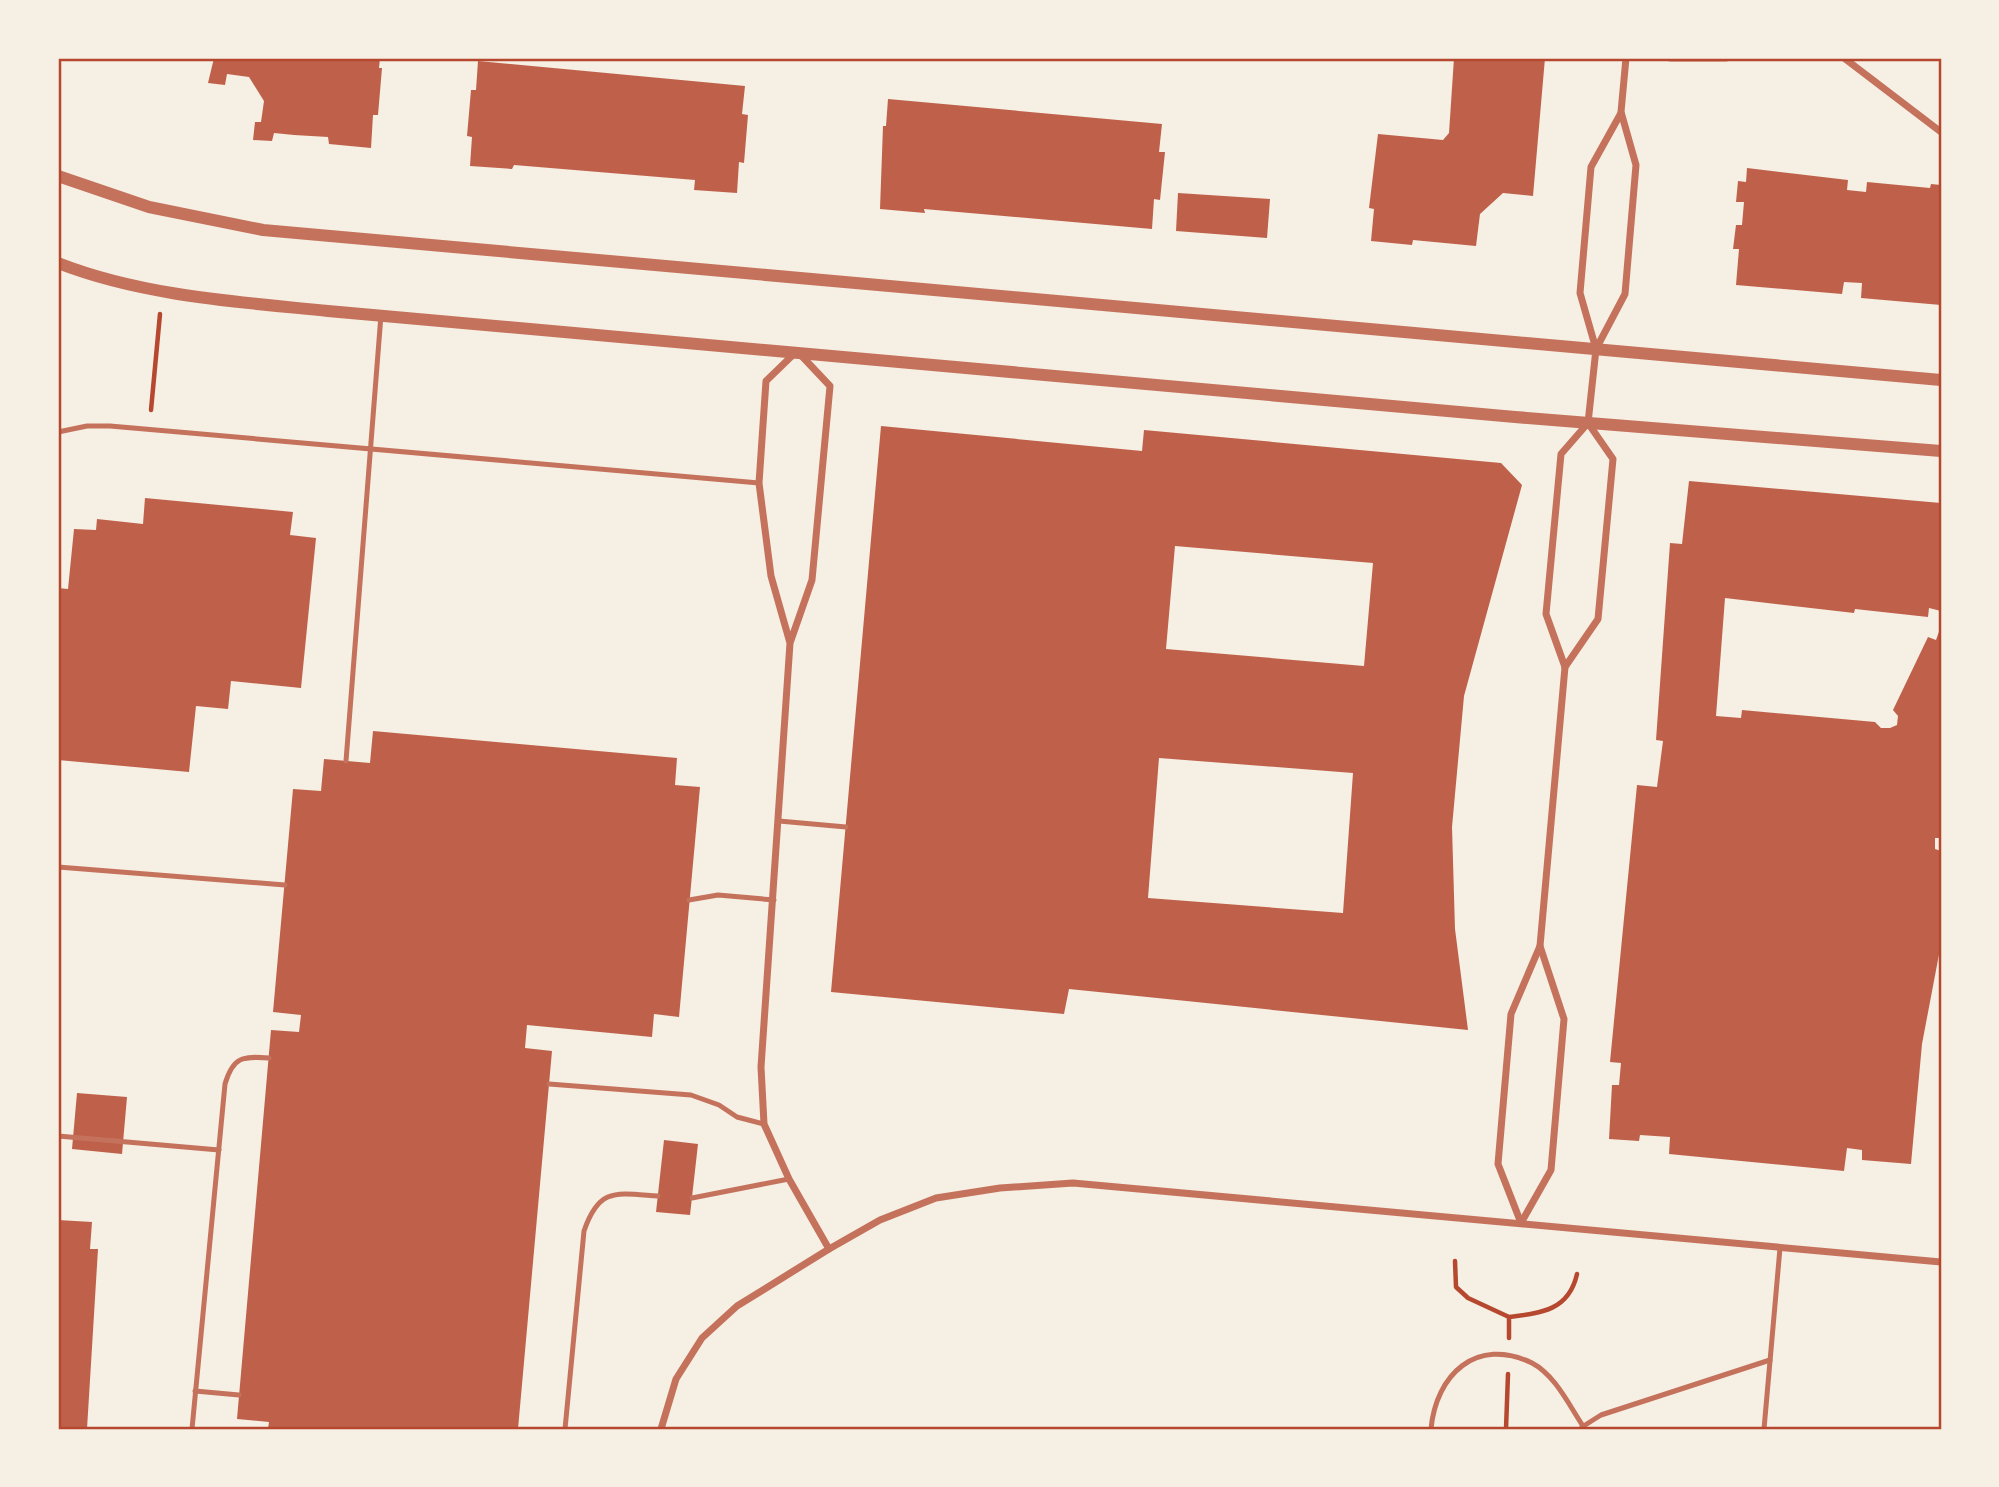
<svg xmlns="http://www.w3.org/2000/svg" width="1999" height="1487" font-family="'Source Serif 4',serif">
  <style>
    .building { fill: #bf614a; fill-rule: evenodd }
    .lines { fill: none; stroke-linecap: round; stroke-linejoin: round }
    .path { stroke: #b5482f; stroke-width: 4.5 }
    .service { stroke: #c5725c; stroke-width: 5 }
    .minor { stroke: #c5725c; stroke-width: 7 }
    .tertiary { stroke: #c5725c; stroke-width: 12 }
    .neatline { fill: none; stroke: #b5482f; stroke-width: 2.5 }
  </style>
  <rect width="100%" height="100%" fill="#f6efe4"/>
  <g class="building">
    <path d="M214 58H380L379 68H382L378 115H373L371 148 329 144 328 137 294 135 274 133 272 141 253 140 255 122H261L264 101 249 77 227 74 225 85 208 83Z"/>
    <path d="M1454 58H1545L1533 196 1503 193 1480 214 1476 246 1413 240 1412 245 1371 241 1374 209 1369 208 1378 134 1443 140 1449 133Z"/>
    <path d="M478 61 745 86 742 114 748 115 744 163 739 162 737 193 694 190 695 180 514 165 512 169 470 166 472 137 467 136 471 90H476Z"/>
    <path d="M888 99 1162 124 1159 152H1165L1160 200 1154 199 1152 229 924 209 925 213 880 209 883 126H886Z"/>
    <path d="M1747 168 1848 180 1847 190 1866 192 1867 182 1930 188 1931 184 1941 185V305L1861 298 1862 283 1844 282 1842 294 1736 285 1739 249H1733L1736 225H1742L1744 202H1736L1738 181 1746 182Z"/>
    <path d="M1178 193 1270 199 1267 238 1176 231Z"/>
    <path d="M881 426 1142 451 1144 430 1501 463 1522 485 1464 696 1452 827 1455 929 1468 1030 1069 989 1064 1014 831 992ZM1175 546 1373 563 1364 666 1166 649ZM1159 758 1353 773 1343 913 1148 898Z"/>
    <path d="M1689 481 1941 503V611L1929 608 1928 617 1855 609 1854 613 1725 598 1716 716 1741 718 1742 710 1875 722 1881 728H1890L1897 725 1898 716 1893 710 1928 637 1936 640 1941 626V838H1935V849L1941 851V944L1922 1044 1911 1164 1862 1160V1150L1847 1148 1844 1171 1669 1154 1670 1137 1640 1135 1639 1141 1609 1139 1612 1085H1619L1621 1063 1610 1062 1637 785 1657 787 1663 741 1656 740 1670 543 1682 544Z"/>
    <path d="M145 498 293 512 290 535 316 538 301 688 231 681 228 709 196 706 189 772 58 760V588L68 589 74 529 96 530 97 519 143 524Z"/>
    <path d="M373 731 677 758 675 785 700 787 679 1017 654 1014 652 1037 527 1025 525 1048 552 1051 518 1429H268L269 1422 237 1419 271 1030 299 1032 301 1015 273 1012 293 789 321 791 324 759 370 763Z"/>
    <path d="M77 1093 127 1097 122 1154 72 1149Z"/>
    <path d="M664 1140 698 1144 690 1215 656 1212Z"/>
    <path d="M58 1220 92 1222 90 1249H98L87 1429H58Z"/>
  </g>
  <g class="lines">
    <g class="path">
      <path d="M151 410 160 314"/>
      <path d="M1455 1261 1456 1287 1468 1298 1509 1317"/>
      <path d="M1509 1338V1317C1542 1313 1569 1310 1577 1274"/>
      <path d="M1506 1429 1508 1374"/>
    </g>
    <g class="service">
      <path d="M58 432 87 426H110L759 483"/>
      <path d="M346 761 381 315"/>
      <path d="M779 821 846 827"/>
      <path d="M58 867 285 885"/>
      <path d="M689 900 718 895 774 900"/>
      <path d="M549 1084 691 1095 719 1105 737 1117 764 1124"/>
      <path d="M58 1136 219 1150"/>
      <path d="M692 1198 789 1179"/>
      <path d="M195 1391 239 1395"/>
      <path d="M1582 1427 1601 1415 1770 1360"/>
      <path d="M192 1429 225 1084C233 1057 242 1056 269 1058"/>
      <path d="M565 1429 584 1231C599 1187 616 1193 658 1196"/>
      <path d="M1431 1429C1436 1375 1476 1336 1532 1363 1555 1375 1569 1405 1583 1426"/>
      <path d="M1764 1429 1780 1248"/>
    </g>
    <g class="minor">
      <path d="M1670 58H1726"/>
      <path d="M1844 58 1941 132"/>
      <path d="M1596 349 1580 293 1591 167 1621 113"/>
      <path d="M790 643 771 576 759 483 766 381 797 351 830 386 812 580 790 643 761 1067 764 1124 789 1179 829 1249"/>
      <path d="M1565 667 1598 619 1613 459 1588 423"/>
      <path d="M1521 1223 1498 1164 1511 1014 1540 946 1565 667 1546 614 1561 454 1588 423 1596 349 1625 294 1636 165 1621 112 1626 58"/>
      <path d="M1521 1223 1551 1170 1564 1019 1540 946"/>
      <path d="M661 1429 676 1379 702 1338 737 1306 829 1249 880 1220 936 1198 1000 1188 1073 1183 1941 1262"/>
    </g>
    <g class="tertiary">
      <path d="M58 176 149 207 263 230 1941 380"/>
      <path d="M58 263C142 296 239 302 328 311L1515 417 1941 451"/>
    </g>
  </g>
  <rect width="1999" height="1487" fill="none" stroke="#f6efe4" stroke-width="119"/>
  <rect x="60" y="60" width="1880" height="1368" class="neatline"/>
</svg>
